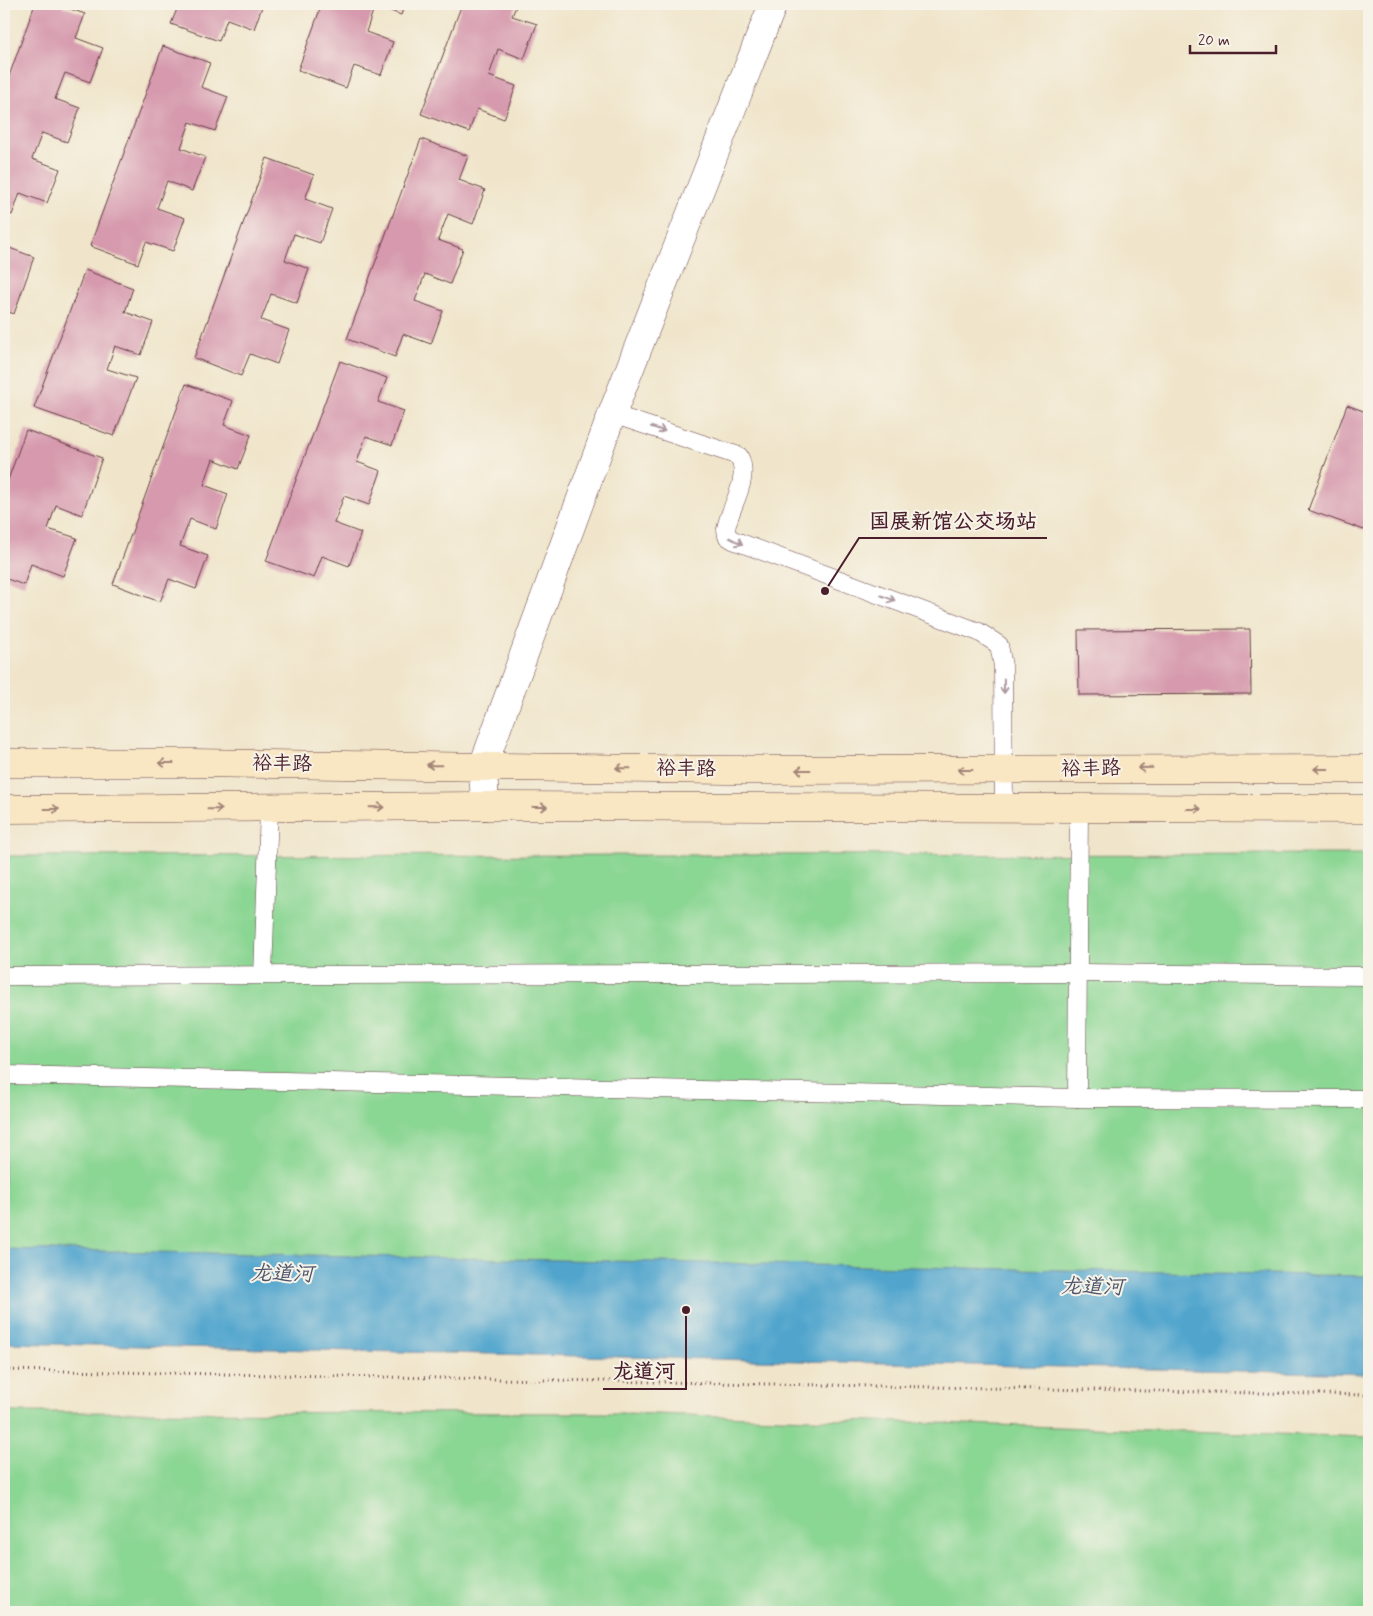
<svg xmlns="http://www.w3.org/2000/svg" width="1373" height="1616" font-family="Mynerve,'LXGW WenKai TC',sans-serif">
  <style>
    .green { fill: #8ad693; stroke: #6a7a5f }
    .water { fill: #51a5cd; stroke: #4e627c }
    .building { fill: #d699ad }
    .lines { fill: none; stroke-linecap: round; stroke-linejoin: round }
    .lane-casing { stroke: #633d43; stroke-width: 19 }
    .street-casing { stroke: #633d43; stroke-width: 29 }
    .secondary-casing { stroke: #633d43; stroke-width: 29 }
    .path { stroke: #633d43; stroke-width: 3; stroke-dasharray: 1 4; stroke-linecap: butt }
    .lane { stroke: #fff; stroke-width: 18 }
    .street { stroke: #fff; stroke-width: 28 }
    .secondary { stroke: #f9e7c3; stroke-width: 28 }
    .oneway { stroke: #ae9aa0 }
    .oneway2 { stroke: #a28377 }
    .labels { text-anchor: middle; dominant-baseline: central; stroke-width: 4; stroke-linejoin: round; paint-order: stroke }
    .street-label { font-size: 20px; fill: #4a1f2b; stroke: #f7f3e8 }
    .water-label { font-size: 21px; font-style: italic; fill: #4d556c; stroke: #f7f3e8 }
    .leader { fill: none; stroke: #4a1f2b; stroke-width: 2 }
    .callout-dot { fill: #4a1f2b; stroke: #f7f3e8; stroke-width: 2 }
    .callout-label { font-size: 21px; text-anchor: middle; font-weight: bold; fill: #4a1f2b; stroke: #f7f3e8; stroke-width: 4; stroke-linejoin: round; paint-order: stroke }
  </style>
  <rect width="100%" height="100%" fill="#f7f3e8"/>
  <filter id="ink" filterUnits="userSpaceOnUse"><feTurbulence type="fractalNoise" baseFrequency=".02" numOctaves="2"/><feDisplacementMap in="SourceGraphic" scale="10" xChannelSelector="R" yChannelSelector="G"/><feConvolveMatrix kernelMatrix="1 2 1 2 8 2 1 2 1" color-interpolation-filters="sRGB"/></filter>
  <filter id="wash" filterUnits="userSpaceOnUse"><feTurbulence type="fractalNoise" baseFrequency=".0096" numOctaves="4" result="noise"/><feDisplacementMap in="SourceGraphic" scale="20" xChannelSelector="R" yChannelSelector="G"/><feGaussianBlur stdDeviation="1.12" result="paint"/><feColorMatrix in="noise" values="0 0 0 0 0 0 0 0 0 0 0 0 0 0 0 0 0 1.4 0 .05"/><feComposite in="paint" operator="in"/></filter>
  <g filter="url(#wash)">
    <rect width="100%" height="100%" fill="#f0e5ca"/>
    <g class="green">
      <path d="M1369 854V1277L4 1251V856Z"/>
      <path d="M4 1412 625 1413 1369 1437V1612H4Z"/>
    </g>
    <path class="water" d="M4 1249 1369 1276V1374L4 1343Z"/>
    <g id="blocks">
      <g class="building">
        <path d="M35 4H56L85 14 76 38 103 48 90 82 65 73 55 99 80 108 67 142 42 133 32 159 60 169 47 203 20 193 12 215 4 212V90Z"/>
        <path d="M179 4H263L254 29 227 19 219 41 171 24Z"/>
        <path d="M322 4H405L401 15 375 5 366 32 393 42 381 75 354 66 346 88 298 70Z"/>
        <path d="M462 4H517L512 16 537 24 524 59 498 49 489 76 516 86 504 119 477 109 469 132 421 114Z"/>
        <path d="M163 46 210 63 201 87 228 97 215 131 190 122 181 148 205 157 192 191 167 181 157 208 185 218 173 251 146 242 138 264 90 246Z"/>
        <path d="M421 139 468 156 459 180 485 190 473 224 448 214 438 240 463 249 450 284 425 274 415 301 443 311 431 344 403 334 395 357 347 339Z"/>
        <path d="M267 158 314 175 305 199 332 209 320 243 294 234 285 260 309 269 297 303 271 294 261 320 289 330 277 364 250 354 241 376 194 358Z"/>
        <path d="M4 246 34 257 14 314 4 310Z"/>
        <path d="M85 270 133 288 125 312 153 322 141 355 115 346 107 369 136 378 114 436 34 408Z"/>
        <path d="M340 361 387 378 378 402 404 411 392 445 366 436 357 462 381 471 369 505 344 496 334 523 361 533 349 566 322 556 314 578 266 561Z"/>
        <path d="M186 384 233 401 224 425 251 435 238 469 213 459 204 485 228 494 216 529 190 519 180 546 208 556 196 589 169 579 160 602 113 584Z"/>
        <path d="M1347 405 1369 413V516L1364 530 1308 510Z"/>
        <path d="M26 430 102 458 82 515 56 505 48 529 77 538 63 576 31 564 24 585 4 578V491Z"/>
        <path d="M1250 629 1251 694 1079 695 1078 630Z"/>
      </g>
    </g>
  </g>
  <g filter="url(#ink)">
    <use href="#blocks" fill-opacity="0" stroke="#633d43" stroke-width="1"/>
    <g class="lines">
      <g class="lane-casing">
        <g id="lane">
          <path d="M612 414 739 456C751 480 730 505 726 529L727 536 733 540 979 632 999 645 1003 666 1004 808"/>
          <path d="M263 975 269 809"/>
          <path d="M4 976 1078 973 1369 976"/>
          <path d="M4 1075 1077 1098 1369 1099"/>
          <path d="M1077 1098 1079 808"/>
        </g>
      </g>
      <g class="street-casing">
        <path id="street" d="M485 806 483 766 612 414 773 4"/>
      </g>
      <g class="secondary-casing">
        <g id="secondary">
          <path d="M4 763H192L727 770 1369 769"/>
          <path d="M4 809 485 806 1369 809"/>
        </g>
      </g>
      <path class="path" d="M4 1370 1369 1395"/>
      <use href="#lane" class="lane"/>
      <use href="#street" class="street"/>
      <use href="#secondary" class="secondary"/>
    </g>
    <defs><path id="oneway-shaft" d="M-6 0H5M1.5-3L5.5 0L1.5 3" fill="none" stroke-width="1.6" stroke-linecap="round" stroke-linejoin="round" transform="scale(1.25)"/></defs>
    <g class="oneway">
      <use href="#oneway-shaft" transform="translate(658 429) rotate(18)"/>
      <use href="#oneway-shaft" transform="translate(736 541) rotate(27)"/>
      <use href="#oneway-shaft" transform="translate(888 598) rotate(20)"/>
      <use href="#oneway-shaft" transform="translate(1004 686) rotate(89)"/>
    </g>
    <g class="oneway2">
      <use href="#oneway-shaft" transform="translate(166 763) rotate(180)"/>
      <use href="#oneway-shaft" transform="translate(434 765) rotate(-179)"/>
      <use href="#oneway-shaft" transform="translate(623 768) rotate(-179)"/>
      <use href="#oneway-shaft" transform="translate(1145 768) rotate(179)"/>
      <use href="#oneway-shaft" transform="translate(1321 769) rotate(-180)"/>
      <use href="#oneway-shaft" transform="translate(803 770) rotate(-180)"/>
      <use href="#oneway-shaft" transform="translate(965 770) rotate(-180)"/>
      <use href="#oneway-shaft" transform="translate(377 807) rotate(-1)"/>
      <use href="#oneway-shaft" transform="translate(540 807)"/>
      <use href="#oneway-shaft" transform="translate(52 809)"/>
      <use href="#oneway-shaft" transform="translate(215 809) rotate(-1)"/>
      <use href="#oneway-shaft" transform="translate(1194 809)"/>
    </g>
  </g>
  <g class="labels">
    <g class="street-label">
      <text transform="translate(282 764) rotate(1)">裕丰路</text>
      <text transform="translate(686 769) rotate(1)">裕丰路</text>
      <text transform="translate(1091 769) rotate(-1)">裕丰路</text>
    </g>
    <g class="water-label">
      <text transform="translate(282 1274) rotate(1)">龙道河</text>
      <text transform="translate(1092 1287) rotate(1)">龙道河</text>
    </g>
  </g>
  <path class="leader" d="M825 591L859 538H1047M686 1310L686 1389H603"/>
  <g class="callout-dot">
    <circle cx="825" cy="591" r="5"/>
    <circle cx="686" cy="1310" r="5"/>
  </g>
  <g class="callout-label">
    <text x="953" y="528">国展新馆公交场站</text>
    <text x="644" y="1378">龙道河</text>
  </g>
  <rect width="1373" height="1616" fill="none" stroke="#f7f3e8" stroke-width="20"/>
  <path d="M1190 45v8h86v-8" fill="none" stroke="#4a1f2b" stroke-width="2.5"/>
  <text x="1198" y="45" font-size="15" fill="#4a1f2b" stroke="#f7f3e8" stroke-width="4" paint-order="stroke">20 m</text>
</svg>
